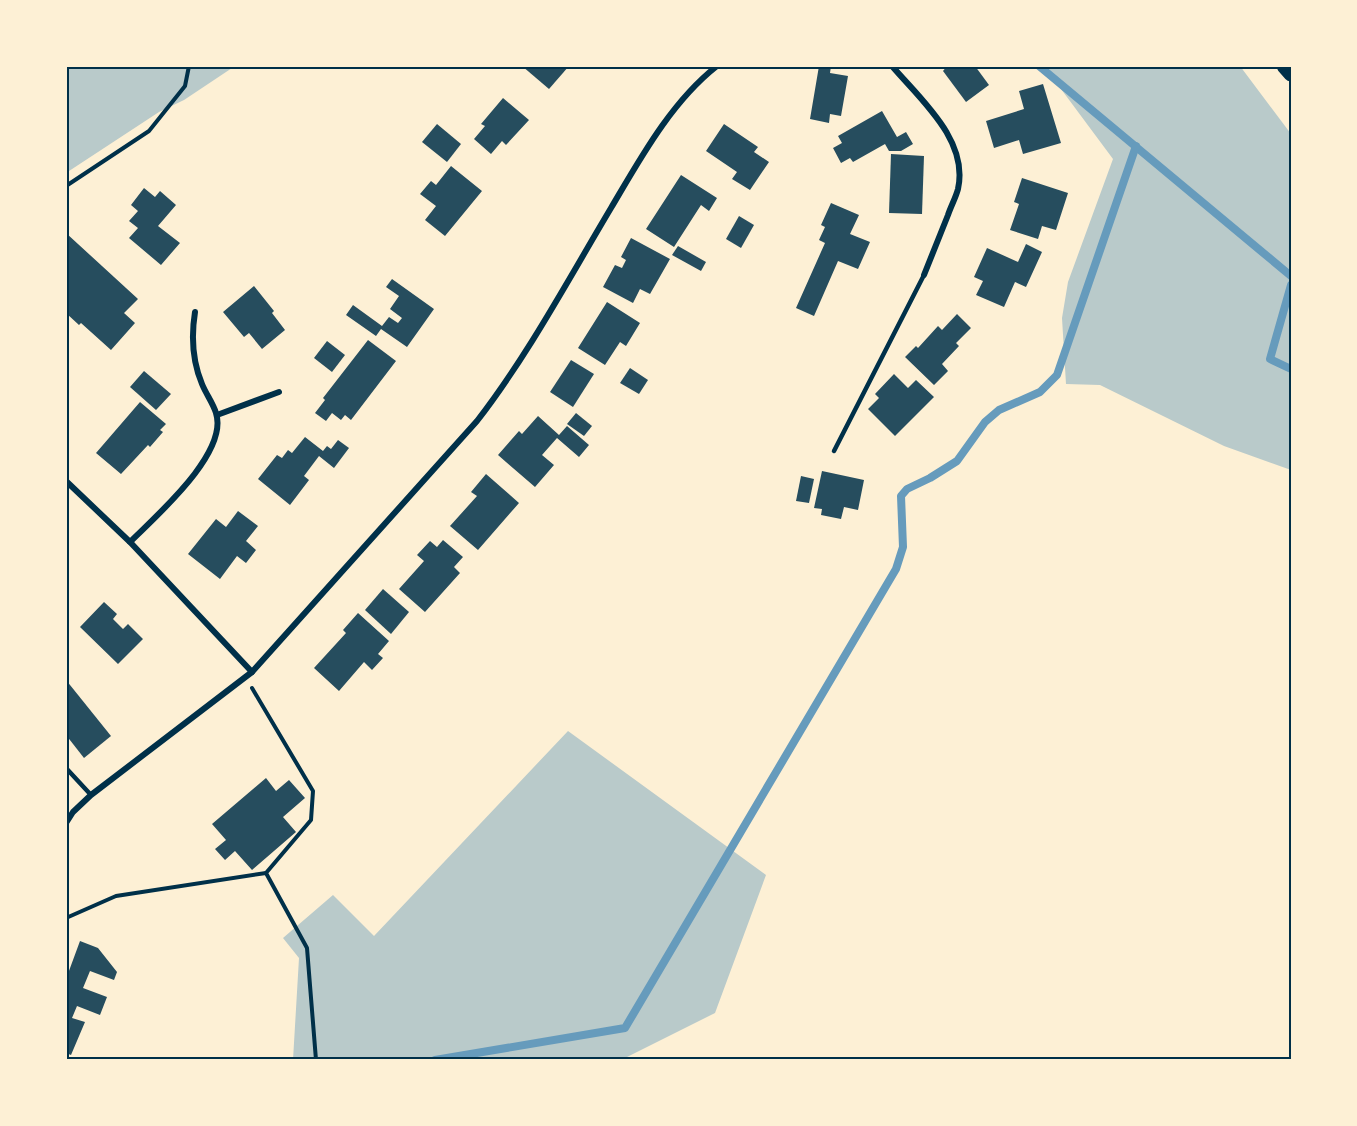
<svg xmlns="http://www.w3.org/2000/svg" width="1357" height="1126" font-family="Rubik,sans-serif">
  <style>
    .green { fill: #b9caca }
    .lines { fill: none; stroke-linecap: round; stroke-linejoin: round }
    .stream { stroke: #669bbc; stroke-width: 8 }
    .building { fill: #264d5e }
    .path { stroke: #003049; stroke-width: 4 }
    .service { stroke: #003049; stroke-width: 4.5 }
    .minor { stroke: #003049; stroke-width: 6 }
    .primary { stroke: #003049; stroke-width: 15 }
    .neatline { fill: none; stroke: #003049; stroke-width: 2 }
  </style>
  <rect width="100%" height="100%" fill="#fdf0d5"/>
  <g class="green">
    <path d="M66 66H235L184 100 159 112 66 173Z"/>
    <path d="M1038 66H1240L1291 134V470L1224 446 1100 385 1066 384 1062 318 1068 282 1113 159 1061 89Z"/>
    <path d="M568 731 766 875 715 1013 621 1060H293L299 958 283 938 333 895 374 936Z"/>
  </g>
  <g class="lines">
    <g class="stream">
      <path d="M1039 66 1291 276"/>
      <path d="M1291 285 1270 359 1291 369"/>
      <path d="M435 1060 625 1028 896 569 903 547 901 496 907 489 930 478 957 461 985 422 999 410 1040 392 1057 375 1136 146"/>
    </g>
  </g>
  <g class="building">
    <path d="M522 66H569L549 89Z"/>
    <path d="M819 66H831L830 73 848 76 841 116 830 114 829 123 810 119Z"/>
    <path d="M947 66H975L989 85 966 102 943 71Z"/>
    <path d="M1043 84 1061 143 1023 154 1019 140 994 148 986 121 1024 109 1019 91Z"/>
    <path d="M503 98 529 120 506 145 502 141 491 154 474 139 485 126 481 124Z"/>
    <path d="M882 111 897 137 906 132 913 144 901 151H889L885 144 853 162 850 158 841 163 833 148 842 143 838 136Z"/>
    <path d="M437 124 461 144 447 162 422 142Z"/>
    <path d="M724 124 758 147 754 152 769 162 750 190 732 179 737 172 706 151Z"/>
    <path d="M891 154 924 156 922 214 889 213Z"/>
    <path d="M451 166 482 191 445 236 425 220 436 206 420 194 431 181 436 185Z"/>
    <path d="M681 175 717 198 709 211 701 205 674 247 646 229Z"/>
    <path d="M1022 178 1068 193 1056 230 1042 226 1038 239 1010 230 1019 204 1014 202Z"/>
    <path d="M144 188 155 197 160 191 176 205 158 226 180 243 161 265 129 238 138 228 129 221 138 211 131 205Z"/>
    <path d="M831 203 859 215 850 234 870 242 858 269 838 261 814 316 796 308 825 243 819 240 825 227 821 225Z"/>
    <path d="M739 216 754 225 741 248 726 239Z"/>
    <path d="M66 233 138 299 124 313 135 323 111 350 81 323 79 325 66 313Z"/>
    <path d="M631 238 670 259 650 294 640 289 633 303 603 287 615 265 622 268 626 260 621 257Z"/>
    <path d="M1026 244 1042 252 1026 287 1015 282 1004 307 976 295 983 281 974 277 987 248 1018 262Z"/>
    <path d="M678 246 706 262 701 271 672 255Z"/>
    <path d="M392 279 434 309 407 347 381 329 376 336 346 315 353 305 382 326 389 317 398 323 402 318 390 309 399 296 386 287Z"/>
    <path d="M254 286 274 311 272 313 285 330 262 349 249 333 244 337 223 312Z"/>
    <path d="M607 302 640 323 626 346 620 342 605 365 578 348Z"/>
    <path d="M957 314 971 328 956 343 959 346 942 364 948 371 934 385 905 357 916 346 918 348 938 326 942 330Z"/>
    <path d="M368 340 396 361 351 420 345 415 341 420 332 413 326 421 315 413 325 400 323 398Z"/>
    <path d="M327 341 345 355 332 372 314 358Z"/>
    <path d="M571 360 594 374 573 407 550 392Z"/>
    <path d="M630 368 648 380 639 394 620 383Z"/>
    <path d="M144 371 171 394 156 410 130 387Z"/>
    <path d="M894 374 908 388 916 380 934 397 895 436 868 409 879 398 875 394Z"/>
    <path d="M140 402 166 424 160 430 163 432 150 447 148 445 121 474 96 453Z"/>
    <path d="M576 413 592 426 584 436 567 424Z"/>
    <path d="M538 416 559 435 567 426 589 445 579 457 557 438 542 455 554 465 535 487 498 455 519 431 522 434Z"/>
    <path d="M305 437 323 451 327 446 331 449 338 440 349 448 334 468 319 456 304 476 309 480 290 505 258 479 277 455 282 458 288 450 292 453Z"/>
    <path d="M822 471 864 480 858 510 844 507 841 519 821 515 822 509 814 508Z"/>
    <path d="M486 474 519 503 478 550 450 526 477 496 471 492Z"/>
    <path d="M801 476 814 479 809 503 796 501Z"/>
    <path d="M238 511 258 526 246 541 256 550 246 563 237 556 220 579 188 554 216 519 226 527Z"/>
    <path d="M443 540 463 557 454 567 460 573 425 612 399 589 424 561 417 555 430 541 437 547Z"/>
    <path d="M383 589 409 612 391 634 365 610Z"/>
    <path d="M104 602 117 614 113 619 123 629 128 624 143 639 118 664 80 627Z"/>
    <path d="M358 613 389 641 378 654 383 658 372 670 364 662 339 691 314 668 346 633 343 630Z"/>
    <path d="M66 680 111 736 84 758 66 735Z"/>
    <path d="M266 778 276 791 289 780 305 798 283 817 296 832 252 870 235 851 225 860 215 849 226 840 212 824Z"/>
    <path d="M80 941 98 948 117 972 114 980 90 971 83 988 107 997 100 1015 77 1006 72 1018 85 1022 71 1055 66 1053V979Z"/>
  </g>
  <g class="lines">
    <g class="path">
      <path d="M66 186 149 131 185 86 189 66"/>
      <path d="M252 688 313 791 311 820 266 873 307 948 316 1060"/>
      <path d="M66 918 116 896 266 873"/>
    </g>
    <g class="service">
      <path d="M834 451 924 275"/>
      <path d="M66 768 91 795"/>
    </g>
    <g class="minor">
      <path d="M892 66C920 99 969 140 958 189 956 197 951 206 948 215 940 235 932 255 924 275"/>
      <path d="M217 415 279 392"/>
      <path d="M66 481 130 542 252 672"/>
      <path d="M130 542C156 516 229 453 216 413 213 403 206 394 202 384 192 360 191 337 195 312"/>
      <path d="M66 823 73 812 91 795 252 672 477 421C528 355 568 280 611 208 640 159 671 102 717 66"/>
    </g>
    <path class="primary" d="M1284 66 1291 74"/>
  </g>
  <rect width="1357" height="1126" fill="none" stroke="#fdf0d5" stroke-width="135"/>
  <rect x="68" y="68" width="1222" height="990" class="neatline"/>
</svg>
